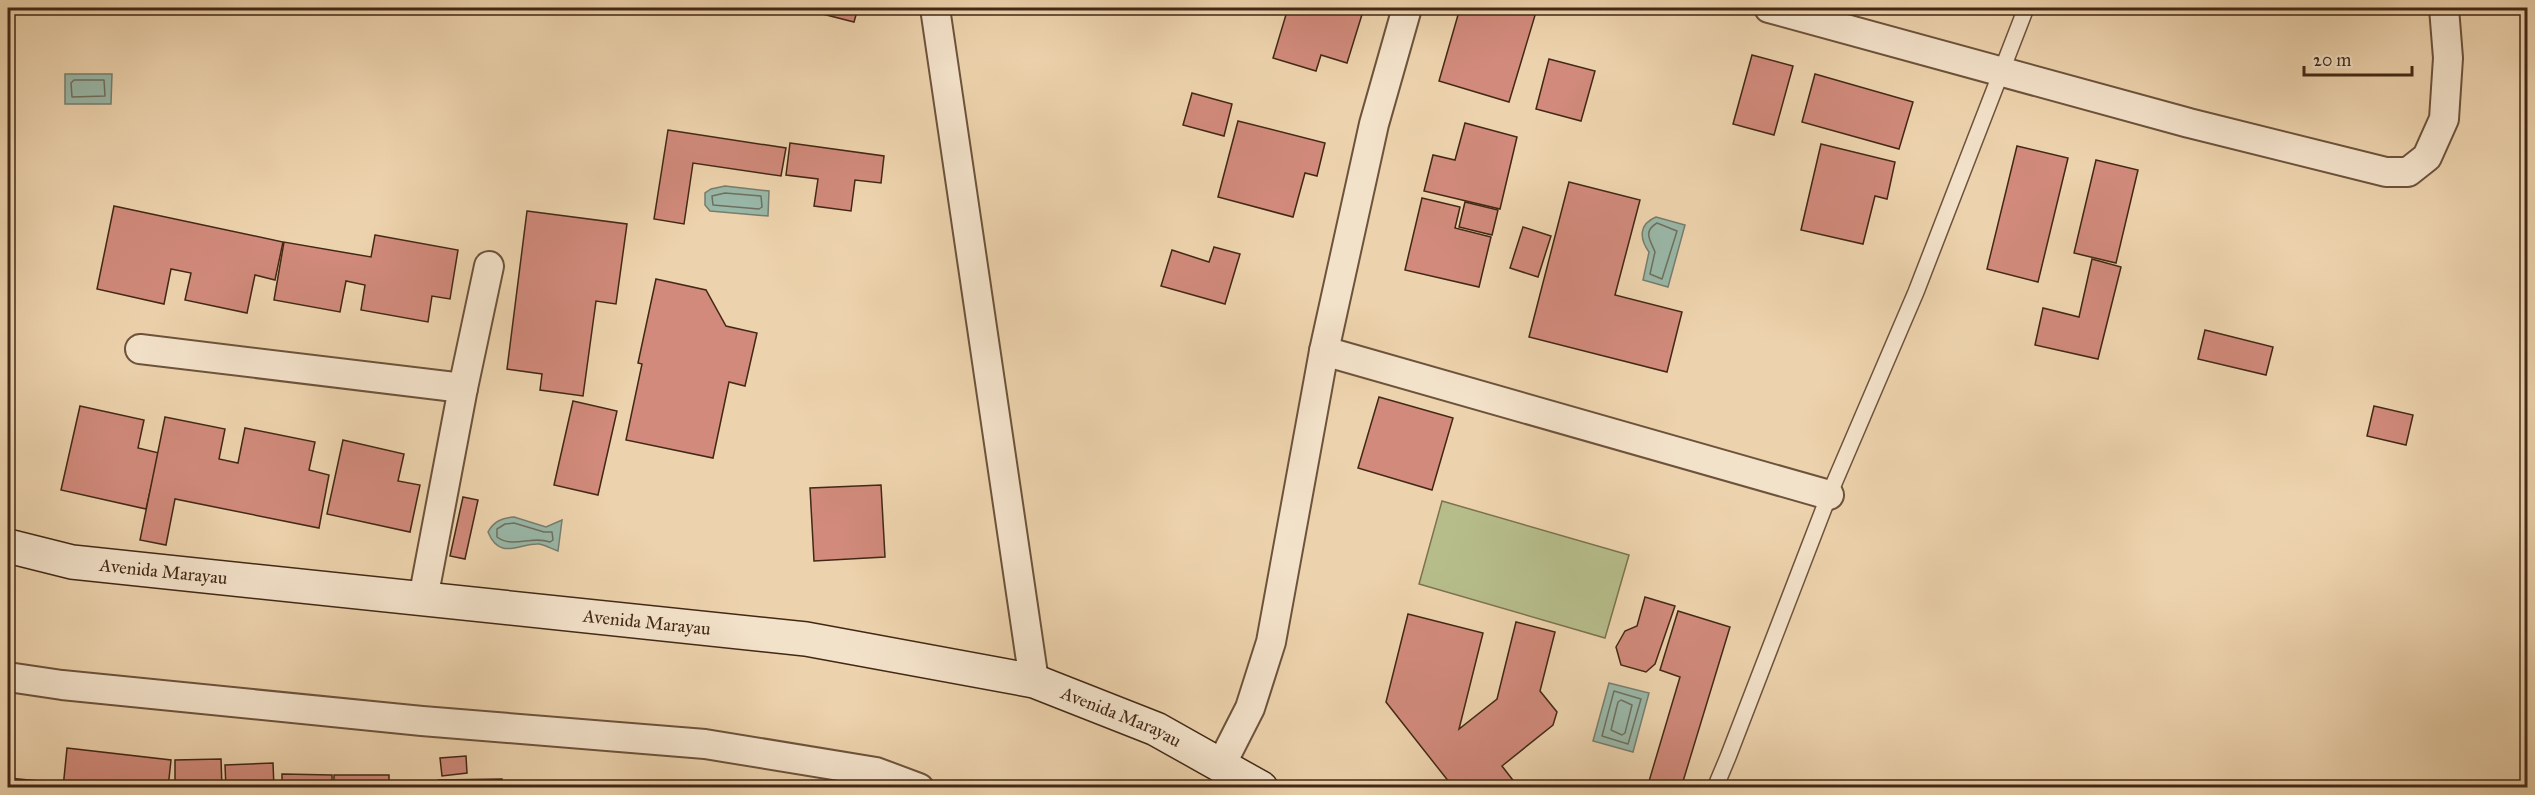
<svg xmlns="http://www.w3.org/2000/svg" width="2535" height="795" font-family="'IM FELL Great Primer',serif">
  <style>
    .green { fill: #b6bd8b; stroke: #7c7250; stroke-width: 1.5 }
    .water { fill: #99b8a9; stroke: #767e6e; stroke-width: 1.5 }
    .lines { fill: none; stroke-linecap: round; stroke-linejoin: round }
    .shore { stroke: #6e705f; stroke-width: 1.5 }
    .building { fill: #d18a7b; stroke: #422815; stroke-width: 1.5 }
    .lane-casing { stroke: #6d533b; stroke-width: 18 }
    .street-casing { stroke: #6d533b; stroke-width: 32 }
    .secondary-casing { stroke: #422815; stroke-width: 36 }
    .lane { stroke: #f3e2ca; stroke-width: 15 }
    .street { stroke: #f3e2ca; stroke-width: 28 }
    .secondary { stroke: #f3e2ca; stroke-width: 33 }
    .labels { text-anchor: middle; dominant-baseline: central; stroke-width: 6; stroke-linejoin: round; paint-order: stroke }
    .street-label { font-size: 18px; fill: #422815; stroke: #f3e2ca }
  </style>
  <rect width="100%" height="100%" fill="#edd3ad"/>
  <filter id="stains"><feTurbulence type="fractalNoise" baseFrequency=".00333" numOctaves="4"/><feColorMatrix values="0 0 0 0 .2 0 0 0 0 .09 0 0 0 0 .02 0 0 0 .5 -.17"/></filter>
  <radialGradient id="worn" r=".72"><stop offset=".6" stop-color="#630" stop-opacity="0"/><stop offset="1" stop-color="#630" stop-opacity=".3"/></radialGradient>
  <path class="green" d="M1442 501 1629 555 1605 638 1419 584Z"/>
  <g class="water">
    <path d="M65 74H112L111 104H65Z"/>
    <path d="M725 186 769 191 768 216 710 211 705 205V193L711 189Z"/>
    <path d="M1656 217 1685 225 1668 287 1643 280 1649 252C1639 238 1639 224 1656 217Z"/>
    <path d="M514 517 546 527 562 520 558 551C552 549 545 545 539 544 522 542 500 562 488 532 494 521 502 518 514 517Z"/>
    <path d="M1609 683 1649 693 1633 752 1593 741Z"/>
  </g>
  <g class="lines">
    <g class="shore">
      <path d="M74 80H104L105 96 72 97 71 83Z"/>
      <path d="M725 193 761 196 762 207 759 209 713 205 712 196Z"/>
      <path d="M1657 223 1677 231 1662 279 1650 274 1655 252C1651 241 1642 232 1657 223Z"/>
      <path d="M514 523 544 532H552L553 540 550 542C531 535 514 549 497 537V529L505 524Z"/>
      <path d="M1614 691 1641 699 1628 744 1602 736Z"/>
      <path d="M1621 700 1632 705 1625 733 1622 735 1611 730 1618 702Z"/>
    </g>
  </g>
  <g class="building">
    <path d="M799 8H858L854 22Z"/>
    <path d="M1288 8H1364L1347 63 1321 55 1316 71 1273 58Z"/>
    <path d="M1460 8H1522L1536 12 1509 102 1439 81Z"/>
    <path d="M1752 55 1793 66 1774 135 1733 124Z"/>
    <path d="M1549 59 1595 71 1581 121 1536 109Z"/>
    <path d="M1815 74 1913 102 1899 149 1802 122Z"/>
    <path d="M1192 93 1232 104 1224 136 1183 125Z"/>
    <path d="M1238 121 1325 143 1317 176 1305 173 1293 217 1218 197Z"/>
    <path d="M1465 123 1517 137 1500 209 1424 191 1433 155 1455 160Z"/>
    <path d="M668 130 786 148 781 176 693 163 684 224 654 219Z"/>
    <path d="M790 143 884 156 881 183 855 180 851 211 814 206 818 179 786 175Z"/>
    <path d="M1821 144 1895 162 1887 199 1875 196 1863 244 1801 230Z"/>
    <path d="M2017 146 2068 158 2038 282 1987 269Z"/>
    <path d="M2096 160 2138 170 2116 263 2074 253Z"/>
    <path d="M1569 182 1640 200 1615 295 1682 312 1667 372 1529 337Z"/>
    <path d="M1422 198 1460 207 1455 228 1491 237 1479 287 1405 270Z"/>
    <path d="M1465 202 1498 210 1492 235 1459 227Z"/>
    <path d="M114 206 283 242 275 280 255 275 247 313 185 300 191 273 171 269 164 304 97 289Z"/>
    <path d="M527 211 627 224 616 304 596 301 583 396 540 390 542 374 507 369Z"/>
    <path d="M1523 227 1551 236 1538 277 1510 268Z"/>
    <path d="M375 235 458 250 450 299 432 296 428 322 361 310 365 285 346 281 340 312 274 300 284 242 371 257Z"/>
    <path d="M1214 247 1240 254 1225 304 1161 286 1172 250 1209 262Z"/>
    <path d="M2092 259 2121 267 2098 359 2035 345 2043 308 2079 317Z"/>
    <path d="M656 279 706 290 726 326 757 333 745 386 729 382 713 458 626 440 642 364 638 363Z"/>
    <path d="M2205 330 2273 347 2266 375 2198 359Z"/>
    <path d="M1379 397 1453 418 1432 490 1358 468Z"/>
    <path d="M573 401 617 411 598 495 554 485Z"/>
    <path d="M80 406 144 420 138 448 159 453 146 509 61 490Z"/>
    <path d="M2374 406 2413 415 2406 445 2367 436Z"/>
    <path d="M165 417 225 429 219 459 238 463 245 428 315 442 309 470 329 475 319 528 175 499 166 545 140 540Z"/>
    <path d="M343 440 404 454 398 481 420 485 410 532 327 514Z"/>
    <path d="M881 485 885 557 814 561 810 488Z"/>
    <path d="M463 497 478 500 465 559 450 556Z"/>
    <path d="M1645 597 1675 606 1655 664 1646 672 1621 665 1616 647 1625 631 1637 626Z"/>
    <path d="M1678 611 1730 627 1681 788H1647L1680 677 1660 670Z"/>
    <path d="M1408 614 1483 633 1459 729 1497 699 1516 622 1555 632 1540 691 1557 712 1553 725 1502 766 1519 788 1453 787 1386 702Z"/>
    <path d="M67 748 171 760 168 788H63Z"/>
    <path d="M466 756 467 773 442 776 440 758Z"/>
    <path d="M221 759 222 788H175V760Z"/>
    <path d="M273 763 274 788H226L225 765Z"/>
    <path d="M282 774 332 775V788H282Z"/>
    <rect x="334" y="775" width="55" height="13"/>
    <path d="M8 778 60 783V788H8Z"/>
    <path d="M502 779V788H438V780Z"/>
    <path d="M524 785 547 788H524Z"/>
  </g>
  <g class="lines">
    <g class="lane-casing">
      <path id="lane" d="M1715 788 1728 757 1829 495 1916 292 2026 8"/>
    </g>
    <g class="street-casing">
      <g id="street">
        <path d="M935 8 1034 681"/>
        <path d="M1769 8 2189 123 2386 172H2408L2427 157 2444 119 2448 58 2444 8"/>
        <path d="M140 349 463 388"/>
        <path d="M1324 351 1829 495"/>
        <path d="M423 599 463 388 489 266"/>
        <path d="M8 677 62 685 422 721 705 744 876 772 919 788"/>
        <path d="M1221 765 1250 708 1271 642 1324 351 1374 124 1407 8"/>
      </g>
    </g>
    <g class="secondary-casing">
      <g id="secondary">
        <path id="s1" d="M8 546 72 562 806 639 1034 681 1156 729 1261 788"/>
      </g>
    </g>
    <use href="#lane" class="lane"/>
    <use href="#street" class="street"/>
    <use href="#secondary" class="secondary"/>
  </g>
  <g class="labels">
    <g class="street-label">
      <text stroke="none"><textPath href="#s1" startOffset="158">Avenida Marayau</textPath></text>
      <text stroke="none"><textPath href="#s1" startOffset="644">Avenida Marayau</textPath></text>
      <text stroke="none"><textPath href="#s1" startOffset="1130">Avenida Marayau</textPath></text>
    </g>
  </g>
  <rect width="2535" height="795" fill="none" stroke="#edd3ad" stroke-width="30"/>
  <rect x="9" y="9" width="2517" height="777" fill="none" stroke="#422815" stroke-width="3"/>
  <rect x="15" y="15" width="2505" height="765" fill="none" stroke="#422815" stroke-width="1.5"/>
  <path d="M2304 66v9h108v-9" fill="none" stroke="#422815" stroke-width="3"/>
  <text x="2313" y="66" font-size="18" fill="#422815" stroke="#f3e2ca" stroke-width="4.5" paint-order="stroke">20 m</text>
  <rect width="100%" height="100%" filter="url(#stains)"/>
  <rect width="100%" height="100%" fill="url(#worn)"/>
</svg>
